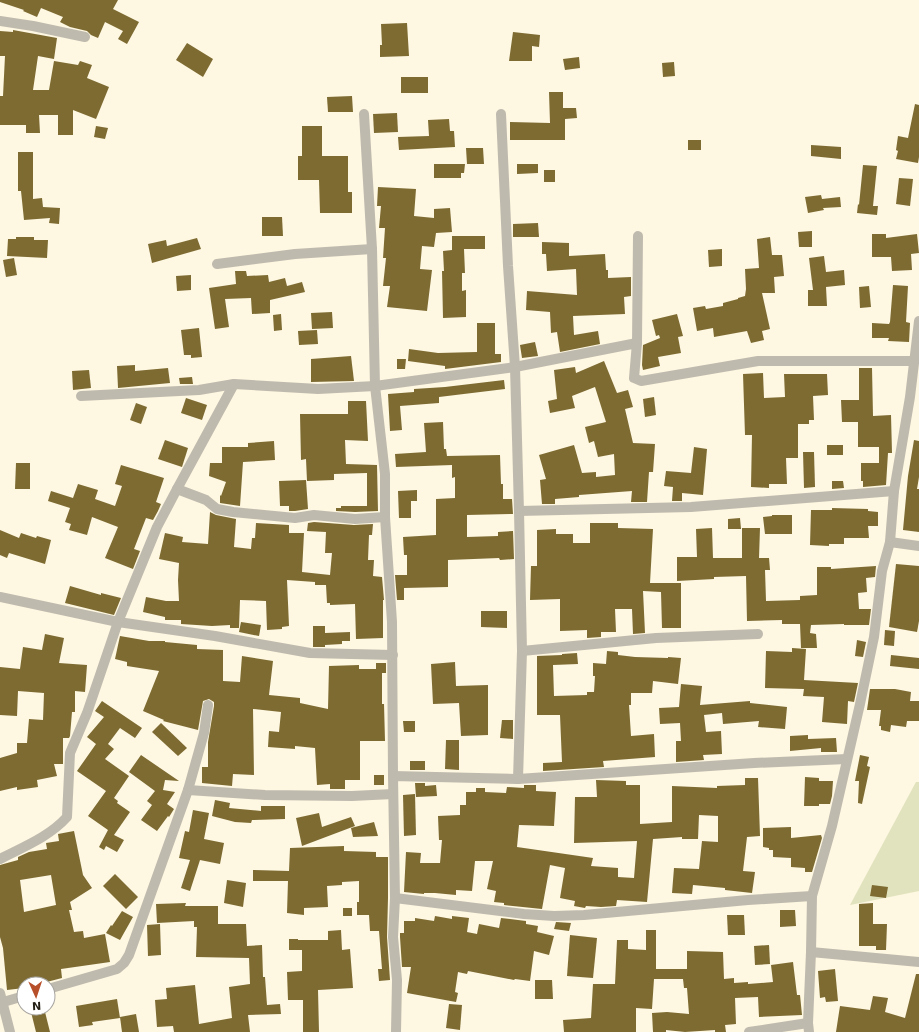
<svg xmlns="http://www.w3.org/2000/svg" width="919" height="1032" font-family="'DejaVu Sans',sans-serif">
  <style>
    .green { fill: #e0e3bd }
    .building { fill: #7d6b32; fill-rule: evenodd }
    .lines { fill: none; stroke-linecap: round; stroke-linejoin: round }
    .street { stroke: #bfbaae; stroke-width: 10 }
  </style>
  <rect width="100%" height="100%" fill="#fef7e1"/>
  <path class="green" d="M916 782H919V891L850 905Z"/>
  <g class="building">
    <path d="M0 0H118L113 9 139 22 127 44 118 39 123 31 105 22 98 38 91 35 87 31 70 27 60 22 63 17 41 8 37 17 23 11 24 10 0 2Z"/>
    <path d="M407 23 409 56 380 57V45H382L381 24Z"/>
    <path d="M13 30 57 38 54 59 38 56 33 90H49L54 61 78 65 80 61 92 65 87 78 109 87 96 119 73 110V135H58V115H39L40 133H26V125H0V96H3L5 56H0V31L13 32Z"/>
    <path d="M513 32 540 35 539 47 532 46V61H509Z"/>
    <path d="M187 43 213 59 203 77 176 60Z"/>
    <path d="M579 57 580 68 565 70 563 59Z"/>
    <path d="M674 62 675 76 663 77 662 63Z"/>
    <rect x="401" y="77" width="27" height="16"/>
    <path d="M549 92H563V108H576L577 118 565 119V140H510V122L550 123Z"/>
    <path d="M352 96 353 112H328L327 97Z"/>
    <path d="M915 104 919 105V157L918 163 896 159 898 151 896 150 898 136 908 138Z"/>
    <path d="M397 113 398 132 374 133 373 114Z"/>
    <path d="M449 119 450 131H454L455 147 399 150 398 137 429 136 428 120Z"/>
    <path d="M96 126 108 128 105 139 94 137Z"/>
    <path d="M302 126H322V156H348V192H352V213H320L319 180H298V156H302Z"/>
    <rect x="688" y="140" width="13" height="10"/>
    <path d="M811 145 841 147V159L811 156Z"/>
    <path d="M466 148H483L484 164H467Z"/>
    <path d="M18 152H33V199L42 198 43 207 60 208 59 224 49 223 50 218 24 220 21 191H18Z"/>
    <path d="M434 164H465L464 173H461V178H434Z"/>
    <path d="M517 164H538V173L517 174Z"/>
    <path d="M863 165 877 166 873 206H878L877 215 857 213 858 204 859 205Z"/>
    <rect x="544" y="170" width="11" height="12"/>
    <path d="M899 178 913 179 910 206 896 204Z"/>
    <path d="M378 187 416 189 414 216 434 218V209L450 208 452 232 436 233 434 247 422 246 420 269 432 270 427 311 387 307 390 286H383L386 258H383L385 228H379L381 206H377Z"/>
    <path d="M821 195 822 199 840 197 841 207 823 208 824 210 808 213 805 197Z"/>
    <path d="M262 217H282L283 236H262Z"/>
    <path d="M538 223 539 237H513V224Z"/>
    <path d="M812 231V247H799L798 232Z"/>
    <path d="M872 234H886V238L917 234 919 253 911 254 912 270 892 271 891 257H872Z"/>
    <path d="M452 236H485V249H464L465 273H462V291L466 290V317L443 318 442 271H444L443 251 452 250Z"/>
    <path d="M16 237H34V240H48L47 258 7 256 8 239H16Z"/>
    <path d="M770 237 772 255H782L784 276 774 277 775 293H762L770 329 762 331 764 340 751 343 747 331 714 337 713 328 697 331 693 308 705 306 706 309 723 306V303L738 299V298L745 296 746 289 745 269 759 268 757 239Z"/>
    <path d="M197 238 201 249 152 263 148 244 166 240 167 246Z"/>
    <path d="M542 242 569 243V256L605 254 606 270H608V278L631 277V296L624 297 625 314 573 316 574 335 598 331 600 344 560 352 557 332 551 333 550 312 526 310 527 291 577 295 576 269 547 271 546 254H542Z"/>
    <path d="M722 249V266L709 267 708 250Z"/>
    <path d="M824 256 826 272 844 270 845 285 826 287 827 306H808V290H813L809 258Z"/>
    <path d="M14 258 17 275 6 277 3 260Z"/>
    <path d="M235 271H246L247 276 268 275 269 282 285 278 287 286 302 282 305 292 270 300V313L252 314 251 298 225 299 229 327 215 329 209 288 236 284Z"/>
    <path d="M191 275V290L177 291 176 276Z"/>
    <path d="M893 285 908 286 906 322 910 323 909 342 888 341 889 338H872V323L889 324 890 322Z"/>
    <path d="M869 286 871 307 860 308 859 287Z"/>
    <path d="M332 312 333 328 312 329 311 313Z"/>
    <path d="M281 314 282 330 274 331 273 315Z"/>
    <path d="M677 314 683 336 678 337 681 353 658 357 660 366 643 370 642 365 643 345 660 338 659 335 656 336 652 320Z"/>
    <path d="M477 323H495V354H501V362L445 369V366L408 361 409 349 438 353 477 352Z"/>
    <path d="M199 328 202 357 191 358V355H184L181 330Z"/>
    <path d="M317 330 318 344 299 345 298 331Z"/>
    <path d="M535 342 538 356 522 358 520 345Z"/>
    <path d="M351 356 354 381 311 382V359Z"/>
    <path d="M397 359H406L405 369H397Z"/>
    <path d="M604 361 617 393 628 390 633 407 625 409 633 443 655 444 653 472H649L647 502H631L632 491 579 495V497L555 499V504H542L540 480 546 479 539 455 574 445 582 473 596 472V477L615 475 614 454 598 457 594 441 589 443 585 427 606 422 595 387 572 396 575 408 550 413 548 401 557 399 554 370 575 367 576 373Z"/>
    <path d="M135 365V371L168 368 170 383 118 388 117 366Z"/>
    <path d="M859 368H872L873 416 891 415 892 453H888L886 485 863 487V481H861V463H879V447H858V422H842L841 400H859Z"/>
    <path d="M89 370 91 388 73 390 72 371Z"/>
    <path d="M763 373 764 398 785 397 784 374H827L828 395 813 396 814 420H809V424H798V458H786L787 484H769V488L751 487 752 435H745L743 374Z"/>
    <path d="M192 377 193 384H180L179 378Z"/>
    <path d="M504 380 505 389 439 397V403L400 406 402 430 390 431 388 394 414 392V389L445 387Z"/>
    <path d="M654 397 656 415 645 417 643 399Z"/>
    <path d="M186 398 207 405 202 420 181 413Z"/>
    <path d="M348 401H366L368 441 345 440 346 464 377 465 378 511 355 512 336 511V508H341V506H367V473L334 474V480L307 481 306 459 301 460 300 414H348Z"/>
    <path d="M136 403 147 407 141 424 130 420Z"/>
    <path d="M443 422 444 449H446L447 456 500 455 501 484H503V499H512L513 514 467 515V537L498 536V532L513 531 514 559 500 560 499 558 448 560V587L404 588V600H397L395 575H407V555H404L403 537 436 535V499L455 498V477L452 478V465L396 467 395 454 426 452 424 423Z"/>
    <path d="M165 440 188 448 182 467 158 459Z"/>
    <path d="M914 440 919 441V477L917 489H919V532L903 530 908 476Z"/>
    <path d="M274 441 275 460 243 462 240 506 220 503V495L221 496 226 482 209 476 210 463H222V447H248V443Z"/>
    <rect x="827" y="445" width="16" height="10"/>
    <path d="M694 447 707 449 703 495 682 493V501H672L673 487 664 486 666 471 691 473Z"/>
    <path d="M803 452H814L815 487 804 488Z"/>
    <path d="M16 463H30V489H15Z"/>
    <path d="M121 465 164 478 156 502 161 504 158 511 153 520 146 518 134 549 140 551 133 569 105 558 118 527 92 517 87 535 69 530 71 524 65 522 70 508 48 501 51 491 73 498 78 484 98 490 95 499 115 506 122 486 115 484Z"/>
    <path d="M306 480 308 509 295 511H289V506H280L279 481Z"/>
    <path d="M832 481H843L844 488 832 489Z"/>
    <path d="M417 490V501H411V518H399L398 491Z"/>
    <path d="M832 508 868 509V511L878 512V526H868L869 538H844V544H829V546L810 545 811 510H832Z"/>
    <path d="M210 512 216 515 236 519 234 547 251 549 252 538H255L256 523 289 525V533H304L302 572 330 575 332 553H325L326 532 307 531 308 523 314 522 354 525 373 524 372 535H369L368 560H374L373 576 382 577 384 600H383V638L356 639 355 604 330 605V603H327L326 585H315V582L287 580 289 626 282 627V629L267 630 266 601 240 600 239 628H230V625L212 626 181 624V620H165V617L143 612 146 597 166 601H179L178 580 179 563 159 559 165 533 183 537 182 542 208 544Z"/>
    <path d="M772 515H792V534H765L763 517 772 516Z"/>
    <path d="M740 518 741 529H728V519Z"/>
    <path d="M590 523H618V528L653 529 650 583H681V628H662L661 592 643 591 645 633 633 634 632 609H615L616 632H601V637L587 638V630L560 631V599L530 600 531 566H537V530L556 529V534H573V543H590Z"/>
    <path d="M712 528 713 558H742V528H760L759 558H769L770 570H765L766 601 800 600V596L817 595V567H831V569L876 566 875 577 866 578 867 592 858 593 859 609H871L869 625H844V624L811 625 810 633 816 634 817 648H801L800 624H782V620L747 621 746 576 714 577V579L677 581V557H697L696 529Z"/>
    <path d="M0 530 19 538 21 533 36 538 37 536 51 540 45 564 9 553 7 558 0 555Z"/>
    <path d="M896 564 919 566V621L917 632 889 627Z"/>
    <path d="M70 586 101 595V593L121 598 114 615 65 603Z"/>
    <path d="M481 611H507V628L481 627Z"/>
    <path d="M241 622 261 625 259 636 239 632Z"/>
    <path d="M313 626H325V633L350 632V641H342V644L325 645V647H313Z"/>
    <path d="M885 630 895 631 894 646 884 645Z"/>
    <path d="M45 634 64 638 59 663 87 665 85 692 75 691V712H72L70 736 69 738H63V764H54L57 776 37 780 38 787 17 790V787L0 791V758L17 753V743H27L29 719 43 720 44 693 18 691 17 716 0 715V667L20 669 23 647 42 650Z"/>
    <path d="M120 636 149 641H165V642L197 645V649L223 650V681L240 682 242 656 273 661 269 695 300 698V703L328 709 329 666 359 665V669H376V663H386V673H382V704H384L385 741H360V780H345V789H330V784L317 785 315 748 295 746V749L268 747 269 731 279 732 281 712 253 709 254 775 233 774 232 786 202 783V767H208V742L214 706V702L209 699 203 701 198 730 163 721 164 720 143 711 159 671 127 666V662L115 659Z"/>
    <path d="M857 640 866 642 863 657 855 656Z"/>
    <path d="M792 648 806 649 804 680 858 683 854 702 848 701 847 724 822 722 824 697 803 696 804 689 765 688 766 651 792 652Z"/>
    <path d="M607 651 618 652V655L635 657 668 658V657L681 658 678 684 653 681 652 693H631V705H629L631 736 654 734 655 757 603 761 604 767 543 771V763L562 762 560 715H537V656L562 655V654L577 653 578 664 553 665 554 696 587 695V692H594L595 676H593V663L606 664Z"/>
    <path d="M891 655 919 658V669L890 666Z"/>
    <path d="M455 662 456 686 488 685V735L461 736 459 703 433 704 431 664Z"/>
    <path d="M681 684 702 686 700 705 750 701V703L787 707 785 729 758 727 759 721 723 724 722 713 704 715 706 732 721 731 722 754 703 755 704 760 676 762V741H681L680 723 660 724 659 708 679 707Z"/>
    <path d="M870 689H895L911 692 910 701H919V721H907L906 727 891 725 890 732 881 730V726H879L881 710H867Z"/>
    <path d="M102 701 142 728 135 738 120 728 108 744 114 749 105 759 129 776 114 798 118 801 117 803 130 812 114 835 124 840 117 852 106 846 104 850 99 847 108 830 88 816 106 791 77 771 96 744 87 737 104 717 95 711Z"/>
    <path d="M502 720H513V739L500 738Z"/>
    <path d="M403 721H415V732H404Z"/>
    <path d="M161 723 187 748 178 756 152 732Z"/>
    <path d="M808 735V739L836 738 837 752H821V748L790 751V736Z"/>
    <path d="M446 740H459V770L445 769Z"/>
    <path d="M141 755 179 781 165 780 163 790 175 792 167 804 174 809 169 817 168 816 157 831 141 820 152 805 147 801 155 791 129 772Z"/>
    <path d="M860 755 869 757 867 766 870 767 862 804 858 803 859 781H855Z"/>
    <rect x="410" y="761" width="15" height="9"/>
    <rect x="374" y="775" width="10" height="10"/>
    <path d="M805 777 819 778V781H833L832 796 830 804H819V806H804Z"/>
    <path d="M745 778H758L760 836 747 837 743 871 755 872 752 893 725 890V888L693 885 692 894 672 893 674 868 699 869 702 841 718 842V816L699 815 698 839H682V837L653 839 647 902 617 900 616 906 601 907 586 906 585 908 574 906 575 901 560 898 565 868 550 865 542 909 504 905V903L494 902 496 891 487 889 493 861H475L472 891 456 890V895L435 893H424V894L404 892 406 852 421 853 420 863H440L442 840H439L438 816 460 815V805H466V792H476V788H485V792L506 793 507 787 524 788V785H536V791L556 792 554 826 519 825 517 847 593 858 591 866 618 868V877L634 878 637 841 574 843 575 797H597L596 780 626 781V785H640V824L672 822V786L717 788V786L745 785Z"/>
    <path d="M415 783H425V786L436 785 437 796 416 797Z"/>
    <path d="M415 794 416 835 404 836 403 795Z"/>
    <path d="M215 800 230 803 229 808 261 811V806H285V819L252 820 251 823 235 822 212 816Z"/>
    <path d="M193 810 209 813 204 839 224 843 220 864 200 860 190 891 181 888 190 860 179 858 185 831 189 832Z"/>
    <path d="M319 813 322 827 351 817 355 826 302 846 296 818Z"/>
    <path d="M374 822 378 836 353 837 351 828Z"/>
    <path d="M791 827V838L821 835 822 838 812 872H805V868L791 867V858L773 857V850H769V848L763 847V828Z"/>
    <path d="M74 831 83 875 92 888 70 902 72 910H69L74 932 83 931 84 938 105 934 110 962 61 969 62 978 39 984H24V988L7 990 3 948 0 937V865L18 860V857L29 852 47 849 46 843 59 841 58 834ZM51 875 56 905 24 912 20 880Z"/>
    <path d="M344 846V851L376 852V857H388V898L387 937 390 980 379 981 378 969H382L379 931H370L369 915H357V902H359V881L342 882V885L327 886 328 907 304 908V915L287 913 288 881H253V870L289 871 290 848Z"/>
    <path d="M115 874 138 897 126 909 103 886Z"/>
    <path d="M227 880 246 883 243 907 224 903Z"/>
    <path d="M872 885 888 887 886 898 870 896Z"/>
    <path d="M186 903 185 906H218V924H246L247 946 262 945 263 977H265L267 1005 280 1004 281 1014 248 1015 250 1032H174L173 1026 157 1027 155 1000 167 999 166 988 195 985 199 1024 232 1018 229 987 250 984 249 958 196 957 197 927H194V921L157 923 156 904Z"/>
    <path d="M873 903V924H887L886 950H876V946H859V904Z"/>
    <rect x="343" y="908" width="9" height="8"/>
    <path d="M780 910H795L796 926 780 927Z"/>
    <path d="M122 911 133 917 120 940 106 933 111 925 112 926Z"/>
    <path d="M727 915H744L745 935H728Z"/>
    <path d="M435 916 452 919V916L469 918 467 932 477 934 479 924 499 928 501 918 526 921V924L538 926 537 932 554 936 549 955 534 951 530 981 515 979 514 980 468 971 467 974 458 972 455 992 458 993 456 1002 407 993 411 967H402L400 937V933H404V921H415V918L434 921Z"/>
    <path d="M556 922 571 923 569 931 554 929Z"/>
    <path d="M160 924 161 955 148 956 147 925Z"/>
    <path d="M341 930 342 950 350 949 353 988 318 990 319 1032H303V1000H288L287 972 302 971V950H289V939H298V940H328V931Z"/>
    <path d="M646 930H656V969H687V951L723 952 724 979 734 978V983L748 982V984L773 982 771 965 793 962 797 995H800L802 1015 759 1017 758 997 735 998 736 1024 725 1025 726 1032H715V1030L685 1032 666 1030V1032H653L652 1013 667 1012 689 1014 687 988H684L683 979H654L652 1009 636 1008V1032H564L563 1020 591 1018 593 984H615L617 940H628V949L646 950Z"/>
    <path d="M570 935 597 938 593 978 567 976Z"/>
    <path d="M769 945 770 964 755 965 754 946Z"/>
    <path d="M835 969 838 1001 826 1002 825 997 820 998 818 971Z"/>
    <path d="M916 974H919V1032H836L840 1006 870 1010 873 996 888 998 885 1012 905 1018Z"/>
    <path d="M535 980H552L553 999H535Z"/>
    <path d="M117 999 120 1018 92 1022 93 1025 79 1027 76 1006Z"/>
    <path d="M449 1004 462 1005 460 1030 446 1028Z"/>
    <path d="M30 1008H44L50 1032H36Z"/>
    <path d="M136 1014 139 1032H122L120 1017Z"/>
  </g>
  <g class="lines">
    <g class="street">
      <path d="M0 21 33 26 85 37"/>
      <path d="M364 114 372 249 375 386 385 474V517L392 622 393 776"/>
      <path d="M501 114 508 266 515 367 519 511 522 651 518 779"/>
      <path d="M217 264 295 254 372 249"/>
      <path d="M637 343 638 236"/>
      <path d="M81 396 199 390 234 384"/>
      <path d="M177 489 206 500 217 509 233 512 295 518 314 515 355 519 385 517"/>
      <path d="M519 511 691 507 894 491"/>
      <path d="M890 542 919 546"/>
      <path d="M0 597 118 622 215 636 310 653 393 655"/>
      <path d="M522 651 656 638 758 634"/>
      <path d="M188 790 265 795 352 796 393 794"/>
      <path d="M0 859C23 847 49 837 67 817L70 753 87 713 118 622 157 527 177 489 234 384 318 389 375 386 515 367 637 343 634 378 641 381 758 361H914"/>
      <path d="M395 898 524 914 554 916 584 915 748 900 812 896"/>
      <path d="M811 952 812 896 832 826 860 704 874 637 882 571 890 542 894 491 910 397 919 321"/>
      <path d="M48 989 117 969 124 963 129 955 188 790 204 733 208 705"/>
      <path d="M0 993 10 1032"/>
      <path d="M0 1003 24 996"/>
      <path d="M396 1032 397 980 393 937 395 898 393 776 518 779 754 763 847 759"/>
      <path d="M749 1032 808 1023"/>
      <path d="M809 1032 808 1023 811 952 919 962"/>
    </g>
  </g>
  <g transform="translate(36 996) rotate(177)"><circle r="19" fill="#ffffff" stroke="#a7a5a1"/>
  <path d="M0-3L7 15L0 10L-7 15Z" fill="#b74f2a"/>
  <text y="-6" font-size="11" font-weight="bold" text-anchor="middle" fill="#231f15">N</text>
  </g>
</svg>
